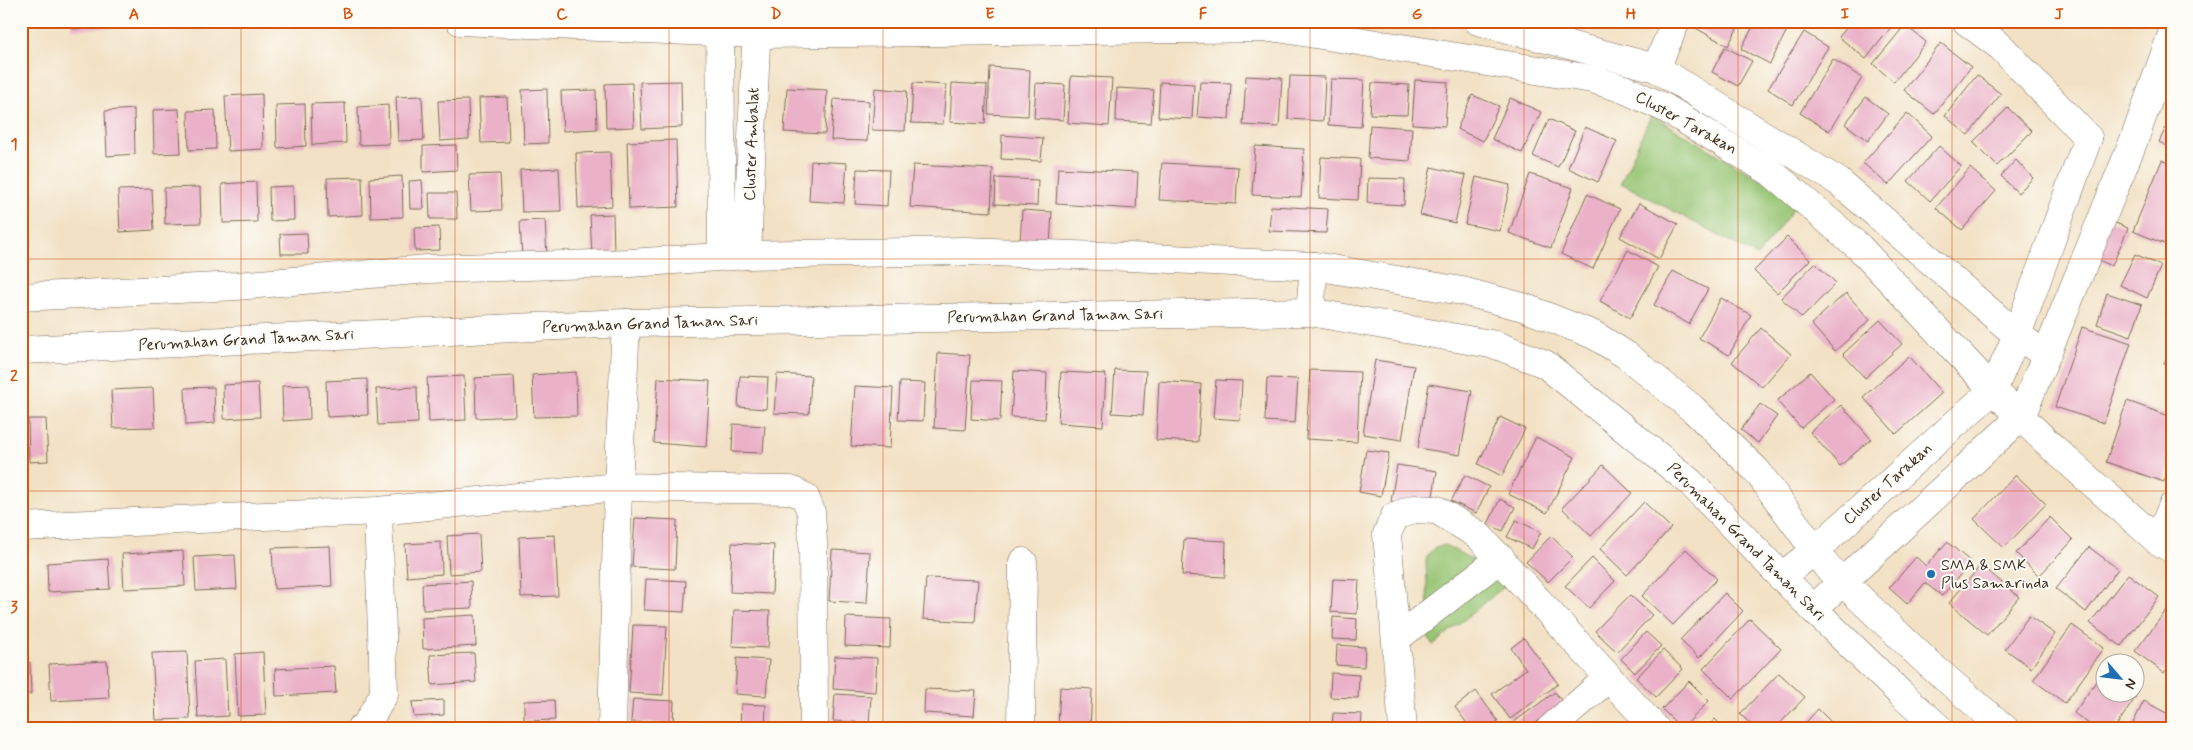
<svg xmlns="http://www.w3.org/2000/svg" width="2193" height="750" font-family="Mynerve,sans-serif">
  <style>
    .green { fill: #96c472; stroke: #687748 }
    .building { fill: #eab1c8 }
    .lines { fill: none; stroke-linecap: round; stroke-linejoin: round }
    .minor-casing { stroke: #7b6a58; stroke-width: 29 }
    .minor { stroke: #fff; stroke-width: 28 }
    .grid { fill: none; stroke: #d7540e; stroke-width: 1; stroke-opacity: 0.55 }
    .poi-dot { fill: #1f6fb2; stroke: #fdfcf7; stroke-width: 2 }
    .labels { text-anchor: middle; dominant-baseline: central; stroke-width: 4; stroke-linejoin: round; paint-order: stroke }
    .street-label { font-size: 16px; fill: #3b2a1e; stroke: #fdfcf7 }
    .poi-label { font-size: 16px; fill: #3b2a1e; stroke: #fdfcf7; text-anchor: start }
    .neatline { fill: none; stroke: #d7540e; stroke-width: 2 }
    .grid-label { font-size: 16px; text-anchor: middle; font-weight: bold; fill: #d7540e }
  </style>
  <rect width="100%" height="100%" fill="#fdfcf7"/>
  <filter id="ink" filterUnits="userSpaceOnUse"><feTurbulence type="fractalNoise" baseFrequency=".02" numOctaves="2"/><feDisplacementMap in="SourceGraphic" scale="10" xChannelSelector="R" yChannelSelector="G"/><feConvolveMatrix kernelMatrix="1 2 1 2 8 2 1 2 1" color-interpolation-filters="sRGB"/></filter>
  <filter id="wash" filterUnits="userSpaceOnUse"><feTurbulence type="fractalNoise" baseFrequency=".0096" numOctaves="4" result="noise"/><feDisplacementMap in="SourceGraphic" scale="20" xChannelSelector="R" yChannelSelector="G"/><feGaussianBlur stdDeviation="1.12" result="paint"/><feColorMatrix in="noise" values="0 0 0 0 0 0 0 0 0 0 0 0 0 0 0 0 0 1.4 0 .05"/><feComposite in="paint" operator="in"/></filter>
  <g filter="url(#wash)">
    <rect width="100%" height="100%" fill="#f2e1c4"/>
    <g class="green">
      <path d="M1651 115 1799 202 1757 256 1621 183Z"/>
      <path d="M1445 545 1505 577 1507 581 1504 587 1433 645 1429 639 1426 561C1428 549 1435 548 1445 545Z"/>
    </g>
    <g id="blocks">
      <g class="building">
        <path d="M72 21H135V27L72 29Z"/>
        <path d="M1683 21H1741L1728 46Z"/>
        <path d="M1756 21H1785L1790 24 1770 64 1741 49Z"/>
        <path d="M1852 21H1896L1866 59 1839 37Z"/>
        <path d="M1905 25 1926 42 1894 82 1873 64Z"/>
        <path d="M1804 32 1828 47 1793 105 1768 89Z"/>
        <path d="M1941 43 1971 67 1934 114 1904 90Z"/>
        <path d="M1725 47 1752 61 1738 86 1712 72Z"/>
        <path d="M1833 59 1862 78 1829 131 1800 113Z"/>
        <path d="M990 67 1030 70 1028 116 988 114Z"/>
        <path d="M1977 75 2001 94 1968 135 1945 116Z"/>
        <path d="M1071 76 1112 78 1109 126 1068 123Z"/>
        <path d="M1246 76 1282 78 1279 127 1243 125Z"/>
        <path d="M1290 76 1325 77 1323 121 1288 119Z"/>
        <path d="M1331 79 1364 80 1361 127 1328 125Z"/>
        <path d="M1415 80 1448 82 1445 126 1412 124Z"/>
        <path d="M681 81 682 127 642 129 640 82Z"/>
        <path d="M1160 82 1194 84 1192 119 1158 117Z"/>
        <path d="M1200 82 1231 83 1229 119 1197 117Z"/>
        <path d="M632 83 634 127 606 128 605 84Z"/>
        <path d="M913 83 946 85 943 124 911 123Z"/>
        <path d="M952 83 987 85 985 124 950 122Z"/>
        <path d="M1036 83 1065 85 1063 120 1034 118Z"/>
        <path d="M1372 83 1409 85 1407 115 1370 114Z"/>
        <path d="M787 88 827 90 825 134 784 132Z"/>
        <path d="M875 88 907 91 905 131 872 130Z"/>
        <path d="M1117 88 1154 90 1151 123 1116 121Z"/>
        <path d="M547 89 548 143 524 144 522 90Z"/>
        <path d="M596 90 597 129 563 131 561 91Z"/>
        <path d="M262 94 263 149 228 151 225 96Z"/>
        <path d="M1472 95 1499 106 1483 141 1457 129Z"/>
        <path d="M422 96 424 140 398 141 396 97Z"/>
        <path d="M507 97 509 142 481 143 479 98Z"/>
        <path d="M1866 97 1888 114 1868 141 1845 124Z"/>
        <path d="M1510 98 1541 112 1522 153 1492 139Z"/>
        <path d="M834 99 869 101 867 141 831 140Z"/>
        <path d="M468 100 469 139 440 141 438 101Z"/>
        <path d="M345 103 346 143 312 145 311 104Z"/>
        <path d="M305 104 306 146 277 148 276 105Z"/>
        <path d="M388 105 389 144 359 145 358 107Z"/>
        <path d="M2008 108 2032 131 1997 166 1973 142Z"/>
        <path d="M134 109 135 154 107 156 105 111Z"/>
        <path d="M179 109 181 153 154 154 153 110Z"/>
        <path d="M215 110 216 149 189 150 188 111Z"/>
        <path d="M1907 113 1932 136 1888 185 1863 163Z"/>
        <path d="M2172 115V148L2159 142Z"/>
        <path d="M1549 119 1575 131 1558 167 1533 156Z"/>
        <path d="M1370 125 1412 128 1410 161 1368 158Z"/>
        <path d="M1585 127 1617 141 1598 182 1568 168Z"/>
        <path d="M1002 135 1043 138 1041 161 1001 159Z"/>
        <path d="M676 140 678 207 629 209 627 142Z"/>
        <path d="M456 145 457 170 423 172V146Z"/>
        <path d="M1255 146 1304 149 1301 197 1252 195Z"/>
        <path d="M1939 146 1961 166 1930 201 1908 181Z"/>
        <path d="M610 152 612 206 578 208 576 153Z"/>
        <path d="M1321 157 1360 159 1358 200 1319 198Z"/>
        <path d="M2016 160 2033 178 2018 193 2001 176Z"/>
        <path d="M2162 160 2172 164V247L2133 231Z"/>
        <path d="M811 161 847 163 844 203 809 201Z"/>
        <path d="M1162 163 1238 167 1236 204 1159 200Z"/>
        <path d="M913 165 993 169 991 212 910 207Z"/>
        <path d="M1431 167 1466 175 1455 223 1420 215Z"/>
        <path d="M559 168 561 211 522 212 520 170Z"/>
        <path d="M1058 168 1138 172 1136 209 1056 204Z"/>
        <path d="M1970 168 1996 191 1962 230 1936 208Z"/>
        <path d="M857 169 889 170 887 206 855 204Z"/>
        <path d="M500 174 502 210 471 211 469 175Z"/>
        <path d="M1530 174 1573 188 1551 248 1509 233Z"/>
        <path d="M402 176 403 217 371 218 370 178Z"/>
        <path d="M362 177 363 215 328 217 327 178Z"/>
        <path d="M1476 177 1510 185 1500 231 1465 224Z"/>
        <path d="M996 178 1038 180 1037 206 995 204Z"/>
        <path d="M1368 178 1405 179 1404 205 1367 203Z"/>
        <path d="M422 180 424 209H410L409 181Z"/>
        <path d="M256 182 257 222 223 223 222 184Z"/>
        <path d="M293 186 294 220 270 221 269 187Z"/>
        <path d="M200 187 201 223 165 224 164 188Z"/>
        <path d="M152 189 154 230 120 232 118 190Z"/>
        <path d="M429 193H456L457 219H430Z"/>
        <path d="M1587 194 1620 209 1593 269 1561 254Z"/>
        <path d="M1639 203 1678 224 1659 259 1620 237Z"/>
        <path d="M1271 206 1328 209 1326 233 1269 231Z"/>
        <path d="M1022 210 1052 212 1050 245 1020 243Z"/>
        <path d="M613 214 614 254 592 255 590 215Z"/>
        <path d="M545 220 547 256 522 257 520 221Z"/>
        <path d="M2108 220 2128 228 2112 266 2092 257Z"/>
        <path d="M439 227 440 250 415 251 414 228Z"/>
        <path d="M307 233 308 254H281L280 234Z"/>
        <path d="M1787 237 1810 260 1777 293 1754 271Z"/>
        <path d="M1628 250 1658 267 1630 318 1600 301Z"/>
        <path d="M2135 254 2161 266 2147 298 2120 285Z"/>
        <path d="M1815 263 1836 283 1802 318 1781 298Z"/>
        <path d="M1673 271 1708 289 1689 324 1654 305Z"/>
        <path d="M1846 293 1870 320 1835 351 1811 324Z"/>
        <path d="M2107 293 2142 305 2131 336 2097 324Z"/>
        <path d="M1721 298 1751 315 1729 355 1699 338Z"/>
        <path d="M1880 320 1902 344 1865 378 1843 354Z"/>
        <path d="M2082 327 2131 343 2104 423 2055 407Z"/>
        <path d="M1761 328 1791 354 1762 387 1732 362Z"/>
        <path d="M2172 347V367L2164 363Z"/>
        <path d="M938 353 970 355 965 430 934 428Z"/>
        <path d="M1909 356 1942 393 1896 434 1863 397Z"/>
        <path d="M1375 360 1414 366 1402 440 1363 434Z"/>
        <path d="M1115 370 1146 371 1143 415 1112 413Z"/>
        <path d="M1310 370 1360 372 1357 442 1306 439Z"/>
        <path d="M1014 371 1047 373 1045 419 1011 417Z"/>
        <path d="M576 372 577 416 534 417 532 375Z"/>
        <path d="M1061 372 1106 374 1103 426 1058 423Z"/>
        <path d="M1810 372 1834 399 1801 428 1777 401Z"/>
        <path d="M777 374 811 376 809 414 774 413Z"/>
        <path d="M464 376 466 420 429 422 427 378Z"/>
        <path d="M514 376 516 416 476 418 475 378Z"/>
        <path d="M740 376 768 377 766 409 738 407Z"/>
        <path d="M658 378 710 381 706 447 654 443Z"/>
        <path d="M1267 378 1298 379 1295 423 1265 421Z"/>
        <path d="M367 379 368 415 327 417 326 381Z"/>
        <path d="M973 380 1002 381 1000 421 971 419Z"/>
        <path d="M1216 380 1242 381 1240 420 1213 418Z"/>
        <path d="M1159 381 1201 384 1198 442 1156 440Z"/>
        <path d="M900 382 925 383 923 421 898 420Z"/>
        <path d="M258 383 260 417 224 419 223 385Z"/>
        <path d="M1429 384 1472 391 1460 455 1418 448Z"/>
        <path d="M309 385 310 419 283 421 282 386Z"/>
        <path d="M855 386 893 388 890 448 851 446Z"/>
        <path d="M214 387 215 423 186 425 185 388Z"/>
        <path d="M417 387 418 423 378 425 376 389Z"/>
        <path d="M153 388 155 427 113 428 111 390Z"/>
        <path d="M2127 401 2172 417V459L2164 482 2106 462Z"/>
        <path d="M1760 404 1777 416 1758 443 1741 430Z"/>
        <path d="M1841 405 1871 439 1840 466 1810 432Z"/>
        <path d="M1500 417 1525 429 1502 476 1478 464Z"/>
        <path d="M28 419H46L48 461 29 462Z"/>
        <path d="M733 424 765 426 763 453 732 452Z"/>
        <path d="M1536 437 1575 457 1547 513 1508 494Z"/>
        <path d="M1366 450 1389 453 1381 496 1359 492Z"/>
        <path d="M1397 465 1437 471 1431 508 1391 501Z"/>
        <path d="M1603 465 1632 493 1591 536 1562 508Z"/>
        <path d="M1465 475 1489 487 1476 513 1451 501Z"/>
        <path d="M2016 475 2046 504 2004 548 1974 519Z"/>
        <path d="M1500 499 1515 507 1503 531 1488 524Z"/>
        <path d="M1644 502 1671 528 1627 575 1600 549Z"/>
        <path d="M2050 517 2073 540 2039 576 2016 553Z"/>
        <path d="M635 518 677 520 675 569 632 567Z"/>
        <path d="M1516 520 1541 532 1532 549 1507 537Z"/>
        <path d="M479 534 481 572 449 574 447 536Z"/>
        <path d="M555 535 558 596 521 597 519 537Z"/>
        <path d="M1551 536 1573 557 1548 582 1526 562Z"/>
        <path d="M1184 539 1226 541 1225 577 1182 575Z"/>
        <path d="M441 542 442 574 407 577 405 544Z"/>
        <path d="M1947 542 1971 562 1942 596 1925 583 1907 604 1889 588 1916 557 1926 566Z"/>
        <path d="M732 543 774 545 772 594 730 592Z"/>
        <path d="M330 546 332 586 274 589 272 548Z"/>
        <path d="M2089 547 2118 569 2086 612 2056 589Z"/>
        <path d="M1686 549 1717 579 1673 625 1642 596Z"/>
        <path d="M832 550 870 552 867 603 829 601Z"/>
        <path d="M183 551 185 586 124 589 122 554Z"/>
        <path d="M235 555 237 589 196 591 194 557Z"/>
        <path d="M1592 558 1615 581 1589 608 1565 586Z"/>
        <path d="M108 559 110 589 48 592 47 563Z"/>
        <path d="M1981 565 2019 597 1987 635 1949 603Z"/>
        <path d="M2128 574 2159 597 2121 646 2090 623Z"/>
        <path d="M926 578 978 580 975 622 923 619Z"/>
        <path d="M646 579 686 581 684 612 644 610Z"/>
        <path d="M1333 579 1359 580 1357 614 1331 612Z"/>
        <path d="M471 581 472 608 423 610 422 584Z"/>
        <path d="M1725 593 1743 611 1699 658 1680 640Z"/>
        <path d="M1630 595 1652 615 1617 652 1595 631Z"/>
        <path d="M2172 603V662L2164 673 2135 651Z"/>
        <path d="M734 610 770 611 768 648 732 646Z"/>
        <path d="M475 615 476 646 423 649 422 618Z"/>
        <path d="M2029 616 2055 634 2031 668 2005 649Z"/>
        <path d="M846 617 891 619 890 648 845 646Z"/>
        <path d="M1333 617 1357 619 1356 640 1332 639Z"/>
        <path d="M1750 619 1781 649 1733 699 1703 669Z"/>
        <path d="M633 625 667 626 663 695 629 693Z"/>
        <path d="M2072 625 2104 648 2065 703 2033 680Z"/>
        <path d="M1646 632 1661 646 1635 673 1621 659Z"/>
        <path d="M1524 638 1558 684 1510 719 1492 694 1526 669 1511 648Z"/>
        <path d="M1337 645 1365 647 1364 667 1336 665Z"/>
        <path d="M1663 650 1683 669 1656 697 1636 678Z"/>
        <path d="M187 652 190 719 156 720 152 653Z"/>
        <path d="M263 652 266 715 238 716 235 654Z"/>
        <path d="M474 653 476 682 432 685 430 655Z"/>
        <path d="M835 656 877 658 875 692 833 689Z"/>
        <path d="M737 658 769 660 766 696 735 694Z"/>
        <path d="M225 659 228 716 198 718 195 661Z"/>
        <path d="M107 661 109 698 51 701 49 664Z"/>
        <path d="M21 662H30L31 694H21Z"/>
        <path d="M334 666 336 693 276 696 275 669Z"/>
        <path d="M1331 673 1359 675 1358 698 1330 697Z"/>
        <path d="M1779 673 1805 697 1775 729H1756L1740 714Z"/>
        <path d="M2102 673 2106 676V692H2129L2136 697 2114 729H2096L2074 713Z"/>
        <path d="M1689 681 1709 701 1682 729 1662 709Z"/>
        <path d="M1060 687 1092 689 1090 729H1058Z"/>
        <path d="M925 689 976 691 974 716 924 713Z"/>
        <path d="M1476 691 1498 721 1487 729H1471L1455 707Z"/>
        <path d="M1555 692 1563 703 1528 729H1519L1514 722Z"/>
        <path d="M835 694 871 696 869 723 833 721Z"/>
        <path d="M633 699 674 701 673 724 631 722Z"/>
        <path d="M444 700V715L414 717 412 702Z"/>
        <path d="M554 700 555 720 524 721V701Z"/>
        <path d="M2144 701 2172 716V729H2130Z"/>
        <path d="M741 704 766 705 765 729H740Z"/>
        <path d="M1818 709 1838 729H1800Z"/>
        <path d="M1333 713 1362 714 1361 729H1332Z"/>
        <path d="M1715 719 1725 729H1706Z"/>
        <path d="M841 724 902 727V729H841Z"/>
        <path d="M631 726 655 727V729H631Z"/>
        <path d="M938 726 957 727V729H938Z"/>
      </g>
    </g>
  </g>
  <g filter="url(#ink)">
    <use href="#blocks" fill-opacity="0" stroke="#7b6a58" stroke-width="1"/>
    <g class="lines">
      <g class="minor-casing">
        <g id="minor">
          <path d="M460 21 757 34 1278 28 1592 79 1624 89 1665 108 1771 172 1859 247 1993 390 2053 448 2158 541 2172 549"/>
          <path d="M720 21 722 256"/>
          <path d="M1478 21 1656 68 1839 182 2017 335 2046 355"/>
          <path d="M1966 21 2001 47 2088 138"/>
          <path d="M1656 68 1676 21"/>
          <path d="M747 255 757 21"/>
          <path d="M21 297 237 286 427 269 630 263 747 255 965 251 1130 257 1314 266 1462 291 1523 307 1594 335 1626 355 1693 409 1757 471 1827 567 1929 664 2005 729"/>
          <path d="M1310 312 1314 266"/>
          <path d="M21 350 626 323 1310 312 1496 345 1545 364 1690 482 1813 609 1901 694 1940 729"/>
          <path d="M21 527 378 511 618 487 791 490 805 497 811 512 813 542 814 729"/>
          <path d="M2158 541 2172 507"/>
          <path d="M1781 577 1814 551 1993 390 2017 335 2088 138"/>
          <path d="M1813 609 2021 417 2134 140 2172 34"/>
          <path d="M1397 638 1501 558"/>
          <path d="M360 729 365 727 384 694 378 511"/>
          <path d="M612 729 618 487 626 323"/>
          <path d="M1021 729 1023 562"/>
          <path d="M1403 729 1387 534 1395 516 1414 509 1437 510 1478 535 1656 729"/>
          <path d="M1550 729 1608 678"/>
        </g>
      </g>
      <use href="#minor" class="minor"/>
    </g>
  </g>
  <path class="grid" d="M241 21V729M455 21V729M669 21V729M883 21V729M1096 21V729M1310 21V729M1524 21V729M1738 21V729M1952 21V729M21 259H2172M21 491H2172"/>
  <circle class="poi-dot" cx="1931" cy="574" r="5"/>
  <g class="labels">
    <g class="street-label">
      <text transform="translate(1686 123) rotate(29)">Cluster Tarakan</text>
      <text transform="translate(752 144) rotate(-88)">Cluster Ambalat</text>
      <text transform="translate(1055 316) rotate(-1)">Perumahan Grand Taman Sari</text>
      <text transform="translate(650 324) rotate(-2)">Perumahan Grand Taman Sari</text>
      <text transform="translate(246 340) rotate(-3)">Perumahan Grand Taman Sari</text>
      <text transform="translate(1888 484) rotate(-42)">Cluster Tarakan</text>
      <text transform="translate(1746 542) rotate(45)">Perumahan Grand Taman Sari</text>
    </g>
    <g class="poi-label">
      <text x="1941" y="565">SMA &amp; SMK<tspan x="1941" dy="18">Plus Samarinda</tspan></text>
    </g>
  </g>
  <rect width="2193" height="750" fill="none" stroke="#fdfcf7" stroke-width="55"/>
  <g transform="translate(2120 678) rotate(118)"><circle r="24" fill="#fdfcf7" stroke="#afa8a0"/>
  <path d="M0-4L9 19L0 12L-9 19Z" fill="#1f6fb2"/>
  <text y="-8" font-size="14" font-weight="bold" text-anchor="middle" fill="#3b2a1e">N</text>
  </g>
  <rect x="28" y="28" width="2138" height="694" class="neatline"/>
  <g class="grid-label">
    <text x="134" y="19">A</text>
    <text x="348" y="19">B</text>
    <text x="562" y="19">C</text>
    <text x="776" y="19">D</text>
    <text x="990" y="19">E</text>
    <text x="1203" y="19">F</text>
    <text x="1417" y="19">G</text>
    <text x="1631" y="19">H</text>
    <text x="1845" y="19">I</text>
    <text x="2059" y="19">J</text>
    <text x="14" y="149">1</text>
    <text x="14" y="381">2</text>
    <text x="14" y="612">3</text>
  </g>
</svg>
